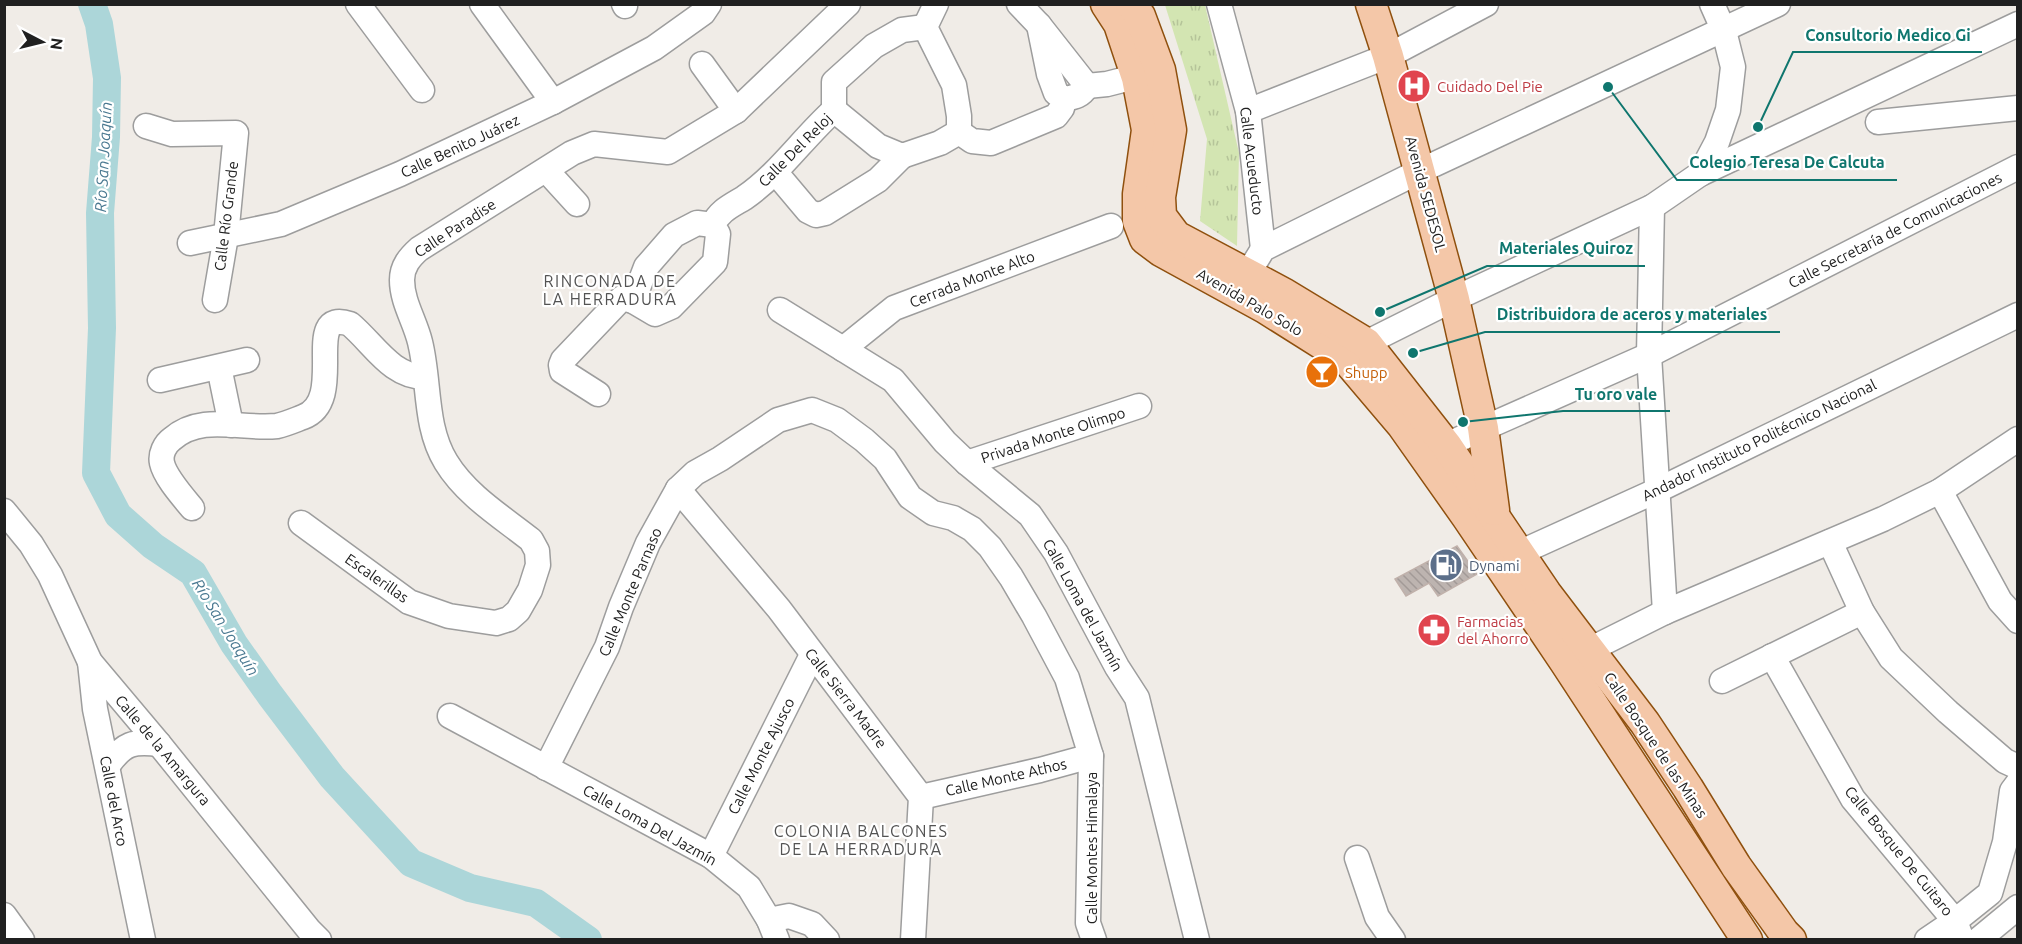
<svg xmlns="http://www.w3.org/2000/svg" width="2022" height="944" font-family="Ubuntu,sans-serif">
  <style>
    .grass { fill: url(#grass-tufts) }
    .lines { fill: none; stroke-linecap: round; stroke-linejoin: round }
    .river { stroke: #acd6d9; stroke-width: 28 }
    .building { fill: url(#building-back-hatch); stroke: #c0b1ab; stroke-width: 1.5 }
    .minor-casing { stroke: #9d9d9d; stroke-width: 27 }
    .major-casing { stroke: #8f500e; stroke-width: 33 }
    .minor { stroke: #fff; stroke-width: 24 }
    .major { stroke: #f4c7a8; stroke-width: 30 }
    .labels { text-anchor: middle; dominant-baseline: central; stroke-width: 4.5; stroke-linejoin: round; paint-order: stroke }
    .health-label { font-size: 15px; fill: #be3a42; stroke: #fff; text-anchor: start }
    .street-label { font-size: 15px; fill: #202020; stroke: #fff }
    .food-label { font-size: 15px; fill: #c56008; stroke: #fff; text-anchor: start }
    .service-label { font-size: 15px; fill: #4e5e75; stroke: #fff; text-anchor: start }
    .water-label { font-size: 16px; font-style: italic; fill: #4a7991; stroke: #fff }
    .neighbourhood-label { font-size: 16px; letter-spacing: 1.5px; fill: #535353; stroke: #fff }
    .leader { fill: none; stroke: #0f766e; stroke-width: 2 }
    .callout-dot { fill: #0f766e; stroke: #fff; stroke-width: 2 }
    .callout-label { font-size: 16px; text-anchor: middle; font-weight: bold; fill: #0f766e; stroke: #fff; stroke-width: 4.5; stroke-linejoin: round; paint-order: stroke }
  </style>
  <defs>
    <pattern id="grass-tufts" width="24" height="20" patternUnits="userSpaceOnUse" patternTransform="scale(1.5)"><rect width="24" height="20" fill="#d3e5b2"/><path d="M3 7l-1-3M5 7V3M7 7l1-3M15 17l-1-3M17 17v-4M19 17l1-3" fill="none" stroke="#b5c499"/></pattern>
    <pattern id="building-back-hatch" width="6" height="6" patternUnits="userSpaceOnUse" patternTransform="scale(1.5)"><rect width="6" height="6" fill="#bdb4b0"/><path d="M-1 5l2 2M0 0l6 6M5-1l2 2" fill="none" stroke="#a29a97"/></pattern>
  </defs>
  <rect width="100%" height="100%" fill="#f0ece7"/>
  <path class="grass" d="M1165 5H1205L1239 153 1237 246 1200 221 1207 139Z"/>
  <g class="lines">
    <path class="river" d="M92 4 99 24 107 78 106 137 100 213 102 328 96 473 118 515 153 546 193 573 234 644 270 695 332 777 411 863 470 888 536 903 588 940"/>
  </g>
  <path class="building" d="M1457 546 1477 574 1438 596 1429 583 1406 596 1395 579Z"/>
  <g class="lines">
    <g class="minor-casing">
      <g id="minor">
        <path d="M358 4 422 90"/>
        <path d="M482 4 553 102"/>
        <path d="M624 4 625 6"/>
        <path d="M1019 4 1039 25 1087 86"/>
        <path d="M1219 4 1248 111 1263 249"/>
        <path d="M1039 25 1049 74 1056 93 1064 99C1075 97 1081 96 1087 86"/>
        <path d="M702 64 736 111"/>
        <path d="M1087 86 1107 84 1154 72"/>
        <path d="M834 110 878 146 902 156 940 143 959 132V116L954 85 925 27 936 4"/>
        <path d="M834 110V82L874 46 902 30 925 27"/>
        <path d="M1248 111 1388 56 1486 4"/>
        <path d="M1878 122 2018 108"/>
        <path d="M146 126 172 134 236 133 226 236 215 300"/>
        <path d="M959 132 972 141 991 143 1056 116 1062 108 1064 99"/>
        <path d="M546 170 577 204"/>
        <path d="M776 173 808 211 816 215 825 213 878 180 902 156"/>
        <path d="M1700 174 1717 142 1728 110 1733 67 1724 31 1712 4"/>
        <path d="M1652 207 1649 355 1665 612"/>
        <path d="M190 243 281 224 400 174 553 102 654 48 703 13 709 4"/>
        <path d="M1247 275 1263 249 1420 171 1778 4"/>
        <path d="M633 301 646 267 674 235 697 223 713 225"/>
        <path d="M780 310 893 380 945 442 967 463 1030 515 1056 553 1117 667 1137 698 1197 940"/>
        <path d="M1366 343 1454 299 1652 207 1700 174 2018 24"/>
        <path d="M843 349 894 308 1111 226"/>
        <path d="M219 367 231 425"/>
        <path d="M160 380 247 360"/>
        <path d="M598 394 562 371 561 365 563 360 622 298 633 301 655 314 671 307 715 262 718 234 713 225C719 211 731 206 744 198 779 174 802 139 834 110"/>
        <path d="M1446 445 1649 355 2018 167"/>
        <path d="M967 463 1139 406"/>
        <path d="M678 489 779 609 921 797 913 940"/>
        <path d="M1940 491 2000 601 2018 621"/>
        <path d="M192 508C183 497 165 477 162 463 160 454 165 444 172 439 202 413 241 430 277 426 286 424 295 420 303 417 349 400 300 307 350 324 374 344 391 377 425 377"/>
        <path d="M4 511 31 544 50 575 90 662 159 744 309 930 319 940"/>
        <path d="M301 523 409 602 449 616 496 623 509 619 518 611 530 590 538 565 537 551 531 540C502 517 466 495 446 462 424 426 430 382 420 342 415 321 402 302 402 280 402 266 410 257 419 249L572 153 594 144 668 152 736 111 848 4"/>
        <path d="M1830 542 1862 612 1891 658 1948 712 2005 761 2018 767"/>
        <path d="M1503 562 1519 553 1658 490 2018 315"/>
        <path d="M1772 656 1853 799 1955 921 1962 940"/>
        <path d="M1575 657 1665 612 1883 519 1940 491 2018 439"/>
        <path d="M90 662 95 709 143 940"/>
        <path d="M1722 681 1862 612"/>
        <path d="M450 716 711 856 749 887 769 920 777 940"/>
        <path d="M108 765C124 743 133 741 159 744"/>
        <path d="M546 768 607 647 621 607 648 543 678 489 695 473 720 459 778 420 812 410 837 420 864 440 885 459 910 497 933 513 953 518 972 529 990 547 1011 577 1034 616 1067 678 1091 756 1088 923 1094 940"/>
        <path d="M921 797 1040 770 1091 756"/>
        <path d="M711 856 812 655"/>
        <path d="M1357 858 1377 917 1393 940"/>
        <path d="M4 915 22 940"/>
        <path d="M769 920 789 916 812 924 827 940"/>
        <path d="M1927 940 1955 921 1990 893 2005 842 2012 791 2018 783"/>
        <path d="M1978 940 2018 907"/>
      </g>
    </g>
    <g class="major-casing">
      <g id="major">
        <path d="M1106 4 1119 24 1137 78 1147 130 1138 194V221L1145 239 1161 251 1265 308 1346 359 1402 425 1467 517 1565 662 1747 940"/>
        <path d="M1131 4 1140 16 1160 70 1171 130 1160 197 1161 216 1176 236 1285 294 1366 343 1446 445 1546 593 1645 723 1688 788 1736 866 1784 933 1791 940"/>
        <path d="M1371 4 1388 56 1454 299 1483 428 1494 510"/>
      </g>
    </g>
    <use href="#minor" class="minor"/>
    <use href="#major" class="major"/>
  </g>
  <defs>
    <g id="hospital-disc" transform="scale(1.725)"><circle r="9.5" fill="#e0444e" stroke="#fff"/><path d="M-5-5h3v3.5h4V-5h3V5h-3V1.5h-4V5h-3Z" fill="#fff"/></g>
    <g id="bar-disc" transform="scale(1.725)"><circle r="9.5" fill="#e8710a" stroke="#fff"/><path d="M-6-5H6L.8 .8V4.5H3.5V6h-7V4.5H-.8V.8Z" fill="#fff"/></g>
    <g id="fuel-disc" transform="scale(1.725)"><circle r="9.5" fill="#5c6f8a" stroke="#fff"/><path d="M-5.5-6h7V0h2V4h1.3V-2.5L3-4.5l.8-.8L6-3V5H2.5V1h-1V6h-7ZM-4.2-4.7v3.2H.2V-4.7Z" fill="#fff"/></g>
    <g id="pharmacy-disc" transform="scale(1.725)"><circle r="9.5" fill="#e0444e" stroke="#fff"/><path d="M-2-6h4v4h4v4h-4v4h-4v-4h-4v-4h4Z" fill="#fff"/></g>
  </defs>
  <g fill-rule="evenodd">
    <use href="#hospital-disc" x="1414" y="86"/>
    <use href="#bar-disc" x="1322" y="372"/>
    <use href="#fuel-disc" x="1446" y="565"/>
    <use href="#pharmacy-disc" x="1434" y="630"/>
  </g>
  <g class="labels">
    <g class="health-label">
      <text x="1437" y="86">Cuidado Del Pie</text>
      <text x="1457" y="621">Farmacias<tspan x="1457" dy="17">del Ahorro</tspan></text>
    </g>
    <g class="street-label">
      <text transform="translate(460 146) rotate(-25)">Calle Benito Juárez</text>
      <text transform="translate(795 150) rotate(-45)">Calle Del Reloj</text>
      <text transform="translate(1252 161) rotate(83)">Calle Acueducto</text>
      <text transform="translate(1426 194) rotate(75)">Avenida SEDESOL</text>
      <text transform="translate(226 216) rotate(-83)">Calle Río Grande</text>
      <text transform="translate(455 228) rotate(-33)">Calle Paradise</text>
      <text transform="translate(1895 230) rotate(-27)">Calle Secretaría de Comunicaciones</text>
      <text transform="translate(972 279) rotate(-21)">Cerrada Monte Alto</text>
      <text transform="translate(1250 302) rotate(30)">Avenida Palo Solo</text>
      <text transform="translate(1053 435) rotate(-18)">Privada Monte Olimpo</text>
      <text transform="translate(1759 440) rotate(-26)">Andador Instituto Politécnico Nacional</text>
      <text transform="translate(377 578) rotate(35)">Escalerillas</text>
      <text transform="translate(630 592) rotate(-67)">Calle Monte Parnaso</text>
      <text transform="translate(1083 605) rotate(61)">Calle Loma del Jazmín</text>
      <text transform="translate(846 698) rotate(52)">Calle Sierra Madre</text>
      <text transform="translate(1656 745) rotate(56)">Calle Bosque de las Minas</text>
      <text transform="translate(163 750) rotate(50)">Calle de la Amargura</text>
      <text transform="translate(761 756) rotate(-63)">Calle Monte Ajusco</text>
      <text transform="translate(1006 777) rotate(-13)">Calle Monte Athos</text>
      <text transform="translate(114 801) rotate(79)">Calle del Arco</text>
      <text transform="translate(650 825) rotate(29)">Calle Loma Del Jazmín</text>
      <text transform="translate(1091 848) rotate(-90)">Calle Montes Himalaya</text>
      <text transform="translate(1899 851) rotate(51)">Calle Bosque De Cuitaro</text>
    </g>
    <g class="food-label">
      <text x="1345" y="372">Shupp</text>
    </g>
    <g class="service-label">
      <text x="1469" y="565">Dynami</text>
    </g>
    <g class="water-label">
      <text transform="translate(103 157) rotate(-87)">Río San Joaquín</text>
      <text transform="translate(226 627) rotate(58)">Río San Joaquín</text>
    </g>
    <g class="neighbourhood-label">
      <text x="610" y="281">RINCONADA DE<tspan x="610" dy="18">LA HERRADURA</tspan></text>
      <text x="861" y="831">COLONIA BALCONES<tspan x="861" dy="18">DE LA HERRADURA</tspan></text>
    </g>
  </g>
  <path class="leader" d="M1758 127L1793 52H1982M1608 87L1677 180H1897M1380 312L1487 266H1645M1413 353L1485 332H1780M1463 422L1563 411H1670"/>
  <g class="callout-dot">
    <circle cx="1758" cy="127" r="6"/>
    <circle cx="1608" cy="87" r="6"/>
    <circle cx="1380" cy="312" r="6"/>
    <circle cx="1413" cy="353" r="6"/>
    <circle cx="1463" cy="422" r="6"/>
  </g>
  <g class="callout-label">
    <text x="1888" y="41">Consultorio Medico Gi</text>
    <text x="1787" y="168">Colegio Teresa De Calcuta</text>
    <text x="1566" y="254">Materiales Quiroz</text>
    <text x="1632" y="320">Distribuidora de aceros y materiales</text>
    <text x="1616" y="400">Tu oro vale</text>
  </g>
  <rect width="2022" height="944" fill="none" stroke="#202020" stroke-width="12"/>
  <g transform="translate(42 42) rotate(97)" stroke="#ffffff" stroke-width="4.5" paint-order="stroke">
  <path d="M0-4.5L10 22L0 15L-10 22Z" fill="#202020"/>
  <text y="-9" font-size="16" font-weight="bold" text-anchor="middle" fill="#202020">N</text>
  </g>
</svg>
